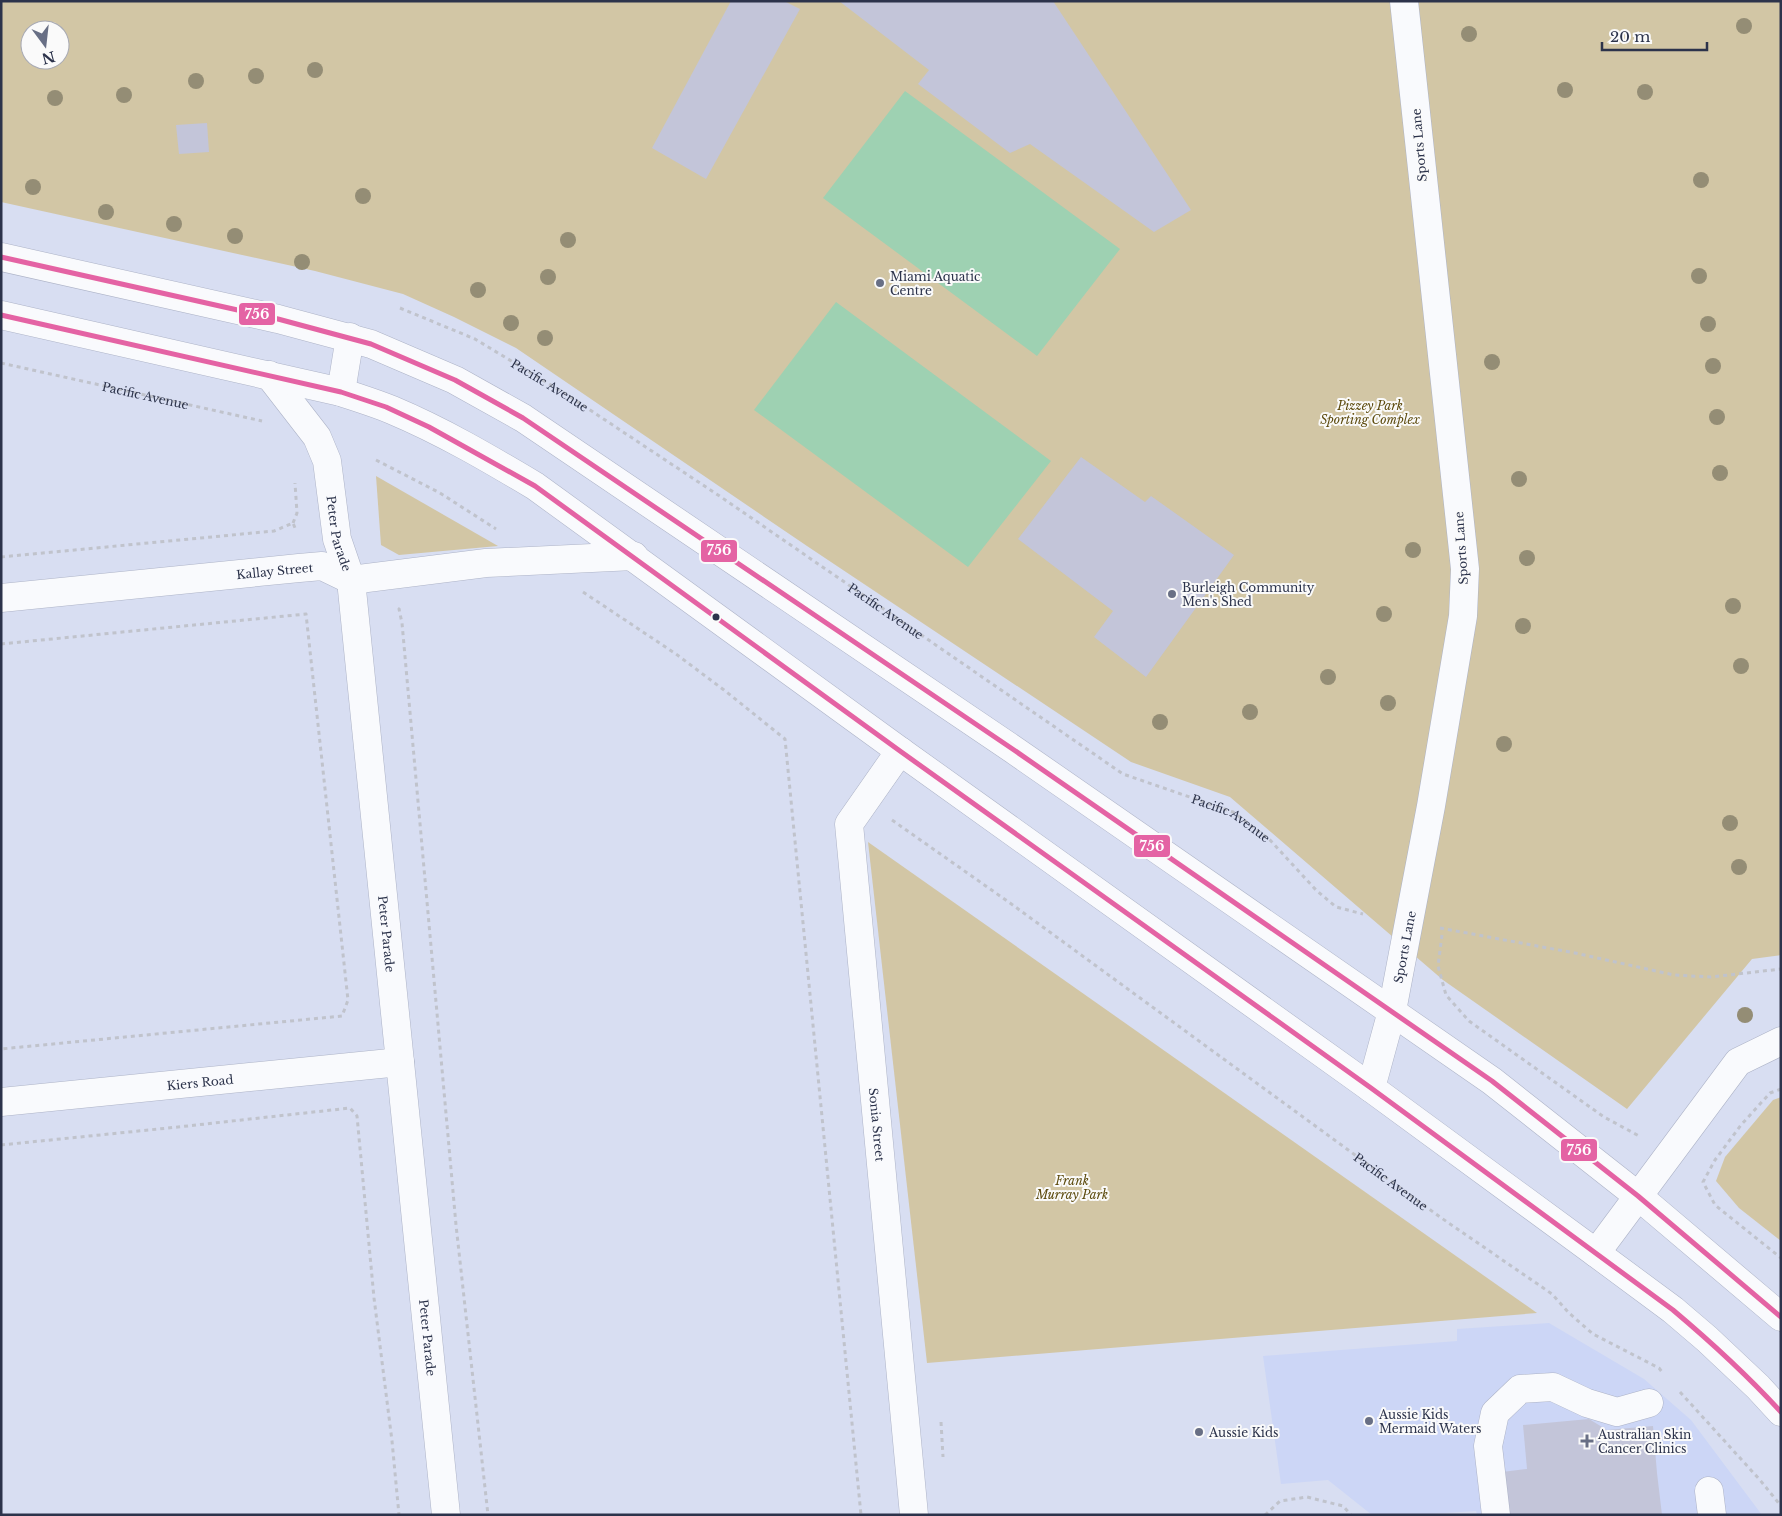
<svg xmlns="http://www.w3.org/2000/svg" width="1782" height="1516" font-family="'Libre Baskerville',serif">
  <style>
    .built { fill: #ccd6f6 }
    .green { fill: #d2c6a5; fill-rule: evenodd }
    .water { fill: #9ed1b2 }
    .building { fill: #c3c5d9 }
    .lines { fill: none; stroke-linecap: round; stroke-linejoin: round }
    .minor-casing { stroke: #adb3c7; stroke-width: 29 }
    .major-casing { stroke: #adb3c7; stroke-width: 29 }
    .path { stroke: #c0c3cc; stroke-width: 3; stroke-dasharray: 4 4; stroke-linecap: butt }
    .minor { stroke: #f9fafd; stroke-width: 28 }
    .major { stroke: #f9fafd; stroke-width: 28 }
    .bus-1-casing { stroke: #fafafa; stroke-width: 9 }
    .bus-1 { stroke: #e463a4; stroke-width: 5 }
    .tree { fill: #948d75 }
    .poi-dot { fill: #686f85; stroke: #fafafa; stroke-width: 2 }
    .bus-dot { fill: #2c334b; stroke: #fafafa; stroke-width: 2 }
    .labels { text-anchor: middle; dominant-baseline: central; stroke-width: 4; stroke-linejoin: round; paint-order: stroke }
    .street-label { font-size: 12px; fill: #2c334b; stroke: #fafafa }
    .poi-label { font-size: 12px; fill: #2c334b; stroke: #fafafa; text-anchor: start }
    .park-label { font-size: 12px; font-style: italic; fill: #5d4b0e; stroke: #fafafa }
    .line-badge { stroke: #fafafa; stroke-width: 2 }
    .badge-label { font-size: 14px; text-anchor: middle; font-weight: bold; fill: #fff }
  </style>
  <rect width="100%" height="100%" fill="#d8def2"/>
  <path class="built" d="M1549 1323 1644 1379 1691 1420 1762 1515H1477L1476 1511 1414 1515H1372L1328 1480 1281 1484 1263 1356 1457 1341V1329Z"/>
  <g class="green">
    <path d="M1 1H1781V955L1752 959 1627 1109 1443 980 1230 797 1131 762 807 546 516 348 454 317 403 294 315 271 1 202ZM30 30H60V60H30Z"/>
    <path d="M376 476 498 546 399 555 381 545Z"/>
    <path d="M868 842 1537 1313 927 1363Z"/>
    <path d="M1781 1097V1241L1739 1208 1716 1181 1725 1157 1773 1100Z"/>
  </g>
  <g class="water">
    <path d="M905 91 1120 249 1037 356 823 198Z"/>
    <path d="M836 302 1051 461 968 567 754 410Z"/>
  </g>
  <g class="building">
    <path d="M731 1H784L800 9 706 179 652 148Z"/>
    <path d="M839 1H1053L1191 210 1154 232 1030 144 1010 153 918 84 929 70Z"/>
    <path d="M207 123 209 152 179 154 176 125Z"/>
    <path d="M1081 457 1145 502 1151 496 1234 555 1146 677 1094 637 1113 611 1018 539Z"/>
    <path d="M1589 1419 1607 1430 1653 1426 1657 1473 1662 1515H1506L1502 1472 1527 1469 1523 1425Z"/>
  </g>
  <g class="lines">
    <g class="minor-casing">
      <g id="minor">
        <path id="s4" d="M269 375 317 437 327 461 337 539 351 580 446 1515"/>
        <path id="s5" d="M1 598 299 568 322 566 351 580 486 563 634 556"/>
        <path id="s6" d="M900 751 849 824 914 1515"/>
        <path id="s7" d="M1371 1088 1392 1011 1431 806 1463 616 1465 569 1404 1"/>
        <path id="s8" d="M1 1102 400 1062"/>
        <path d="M1596 1253 1738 1062 1781 1041"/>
        <path d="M1709 1491 1712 1515"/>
        <path d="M1496 1515 1488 1446 1495 1413 1520 1389 1553 1387 1587 1403 1617 1412 1649 1403"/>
      </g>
    </g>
    <g class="major-casing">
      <g id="major">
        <path d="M1 257 278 319 371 344 455 380 523 418 1014 750 1492 1081 1638 1196 1781 1317"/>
        <path d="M1 315 341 392C358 398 375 403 392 410 442 431 488 458 535 486L900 751 1371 1088 1596 1253 1673 1310 1707 1339 1758 1387 1781 1412"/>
        <path d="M341 392 350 337"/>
      </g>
    </g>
    <g class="path">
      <path id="s1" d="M400 308 475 339 569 396 721 497 1123 774 1233 812 1270 840 1316 890 1336 907 1363 914"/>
      <path id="s2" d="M1 363 262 421"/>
      <path d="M376 460 440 493 496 529"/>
      <path d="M293 523 297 513 295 483"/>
      <path d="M1 557 274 531 293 523 295 528"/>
      <path d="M583 592 676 654 724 690 785 739 861 1515"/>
      <path d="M400 608 399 609 402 623 456 1225 488 1515"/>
      <path d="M1 644 306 614 348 1000 342 1016 1 1049"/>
      <path id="s3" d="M892 820 1010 903 1440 1217 1552 1294 1569 1313 1593 1334 1659 1368 1662 1372"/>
      <path d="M1440 928 1575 953 1674 975 1711 977 1781 969"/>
      <path d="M1442 935 1438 966 1446 995 1469 1021 1604 1117 1641 1137"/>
      <path d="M1781 1089 1770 1093 1741 1125 1715 1160 1703 1182 1715 1205 1781 1258"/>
      <path d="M1 1145 178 1127 350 1108 357 1116 374 1298 392 1441 399 1515"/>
      <path d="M1680 1392 1760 1480 1781 1506"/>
      <path d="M941 1422 943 1457"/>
      <path d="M1265 1515 1280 1501 1307 1497 1343 1506 1351 1515"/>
    </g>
    <use href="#minor" class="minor"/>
    <use href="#major" class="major"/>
    <g class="bus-1-casing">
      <g id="bus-1">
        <path d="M1 257 278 319 371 344 455 380 523 418 1014 750 1492 1081 1638 1196 1781 1317"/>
        <path d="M1 315 341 392 386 407 429 427 535 486 900 751 1371 1088 1673 1310C1711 1342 1747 1375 1781 1412"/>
      </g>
    </g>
    <use href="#bus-1" class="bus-1"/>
  </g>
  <g class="tree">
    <circle cx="1744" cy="26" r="8"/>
    <circle cx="1469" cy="34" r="8"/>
    <circle cx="315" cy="70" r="8"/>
    <circle cx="256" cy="76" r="8"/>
    <circle cx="196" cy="81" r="8"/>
    <circle cx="1565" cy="90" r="8"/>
    <circle cx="1645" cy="92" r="8"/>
    <circle cx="124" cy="95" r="8"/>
    <circle cx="55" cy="98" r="8"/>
    <circle cx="1701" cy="180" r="8"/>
    <circle cx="33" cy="187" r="8"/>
    <circle cx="363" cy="196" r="8"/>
    <circle cx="106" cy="212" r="8"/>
    <circle cx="174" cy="224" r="8"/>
    <circle cx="235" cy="236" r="8"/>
    <circle cx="568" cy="240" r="8"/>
    <circle cx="302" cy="262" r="8"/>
    <circle cx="1699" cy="276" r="8"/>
    <circle cx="548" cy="277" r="8"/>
    <circle cx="478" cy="290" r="8"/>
    <circle cx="511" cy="323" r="8"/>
    <circle cx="1708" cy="324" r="8"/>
    <circle cx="545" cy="338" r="8"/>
    <circle cx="1492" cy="362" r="8"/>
    <circle cx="1713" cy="366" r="8"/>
    <circle cx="1717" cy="417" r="8"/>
    <circle cx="1720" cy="473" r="8"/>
    <circle cx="1519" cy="479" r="8"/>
    <circle cx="1413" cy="550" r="8"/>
    <circle cx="1527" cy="558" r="8"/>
    <circle cx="1733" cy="606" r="8"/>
    <circle cx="1384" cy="614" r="8"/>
    <circle cx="1523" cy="626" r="8"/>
    <circle cx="1741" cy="666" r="8"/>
    <circle cx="1328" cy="677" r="8"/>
    <circle cx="1388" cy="703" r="8"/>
    <circle cx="1250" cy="712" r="8"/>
    <circle cx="1160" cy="722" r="8"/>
    <circle cx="1504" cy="744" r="8"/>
    <circle cx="1730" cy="823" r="8"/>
    <circle cx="1739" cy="867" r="8"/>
    <circle cx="1745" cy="1015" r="8"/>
  </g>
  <g class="poi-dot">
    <circle cx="880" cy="283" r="5"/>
    <circle cx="1172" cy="594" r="5"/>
    <circle cx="1369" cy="1421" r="5"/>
    <circle cx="1199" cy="1432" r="5"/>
    <path d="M1584.5 1433.5h5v5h5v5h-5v5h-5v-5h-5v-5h5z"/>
  </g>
  <circle class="bus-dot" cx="716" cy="617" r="4.5"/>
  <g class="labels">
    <g class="street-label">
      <text transform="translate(1419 145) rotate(-95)">Sports Lane</text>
      <text stroke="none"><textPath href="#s1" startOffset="169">Pacific Avenue</textPath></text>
      <text stroke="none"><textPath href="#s2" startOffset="148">Pacific Avenue</textPath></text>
      <text stroke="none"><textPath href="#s4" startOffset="178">Peter Parade</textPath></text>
      <text transform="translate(1461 548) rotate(-94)">Sports Lane</text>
      <text stroke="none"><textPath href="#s5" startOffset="275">Kallay Street</textPath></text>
      <text stroke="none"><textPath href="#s1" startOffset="574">Pacific Avenue</textPath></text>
      <text stroke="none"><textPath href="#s1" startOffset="979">Pacific Avenue</textPath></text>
      <text stroke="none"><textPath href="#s4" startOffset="582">Peter Parade</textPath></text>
      <text stroke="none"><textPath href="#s7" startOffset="145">Sports Lane</textPath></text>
      <text stroke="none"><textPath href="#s8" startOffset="200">Kiers Road</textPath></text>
      <text stroke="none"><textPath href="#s6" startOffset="391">Sonia Street</textPath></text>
      <text stroke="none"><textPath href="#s3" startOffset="616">Pacific Avenue</textPath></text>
      <text stroke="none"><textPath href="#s4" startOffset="988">Peter Parade</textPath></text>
    </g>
    <g class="poi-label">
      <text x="890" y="276">Miami Aquatic<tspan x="890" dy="14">Centre</tspan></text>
      <text x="1182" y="587">Burleigh Community<tspan x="1182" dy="14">Men's Shed</tspan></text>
      <text x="1379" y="1414">Aussie Kids<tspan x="1379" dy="14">Mermaid Waters</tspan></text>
      <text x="1209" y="1432">Aussie Kids</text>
      <text x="1598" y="1434">Australian Skin<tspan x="1598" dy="14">Cancer Clinics</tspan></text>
    </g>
    <g class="park-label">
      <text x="1370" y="405">Pizzey Park<tspan x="1370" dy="14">Sporting Complex</tspan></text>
      <text x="1072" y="1180">Frank<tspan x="1072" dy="14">Murray Park</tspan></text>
    </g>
  </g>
  <g class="line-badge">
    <rect x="238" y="302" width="38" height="24" rx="5" fill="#e463a4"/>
    <rect x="700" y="539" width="38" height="24" rx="5" fill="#e463a4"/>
    <rect x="1133" y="834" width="38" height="24" rx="5" fill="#e463a4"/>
    <rect x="1560" y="1138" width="38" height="24" rx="5" fill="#e463a4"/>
  </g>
  <g class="badge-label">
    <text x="257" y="319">756</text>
    <text x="719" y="555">756</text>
    <text x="1152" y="851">756</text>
    <text x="1579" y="1155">756</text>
  </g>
  <rect width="1782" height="1516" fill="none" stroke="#2c334b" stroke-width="5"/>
  <g transform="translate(45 45) rotate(165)"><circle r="24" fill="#fafafa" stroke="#a8aab4"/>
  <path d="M0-4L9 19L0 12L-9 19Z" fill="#686f85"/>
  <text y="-8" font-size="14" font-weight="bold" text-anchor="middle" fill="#2c334b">N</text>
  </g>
  <path d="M1602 42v8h105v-8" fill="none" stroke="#2c334b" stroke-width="2.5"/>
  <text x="1610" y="42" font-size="15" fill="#2c334b" stroke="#fafafa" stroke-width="4" paint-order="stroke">20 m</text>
</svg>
